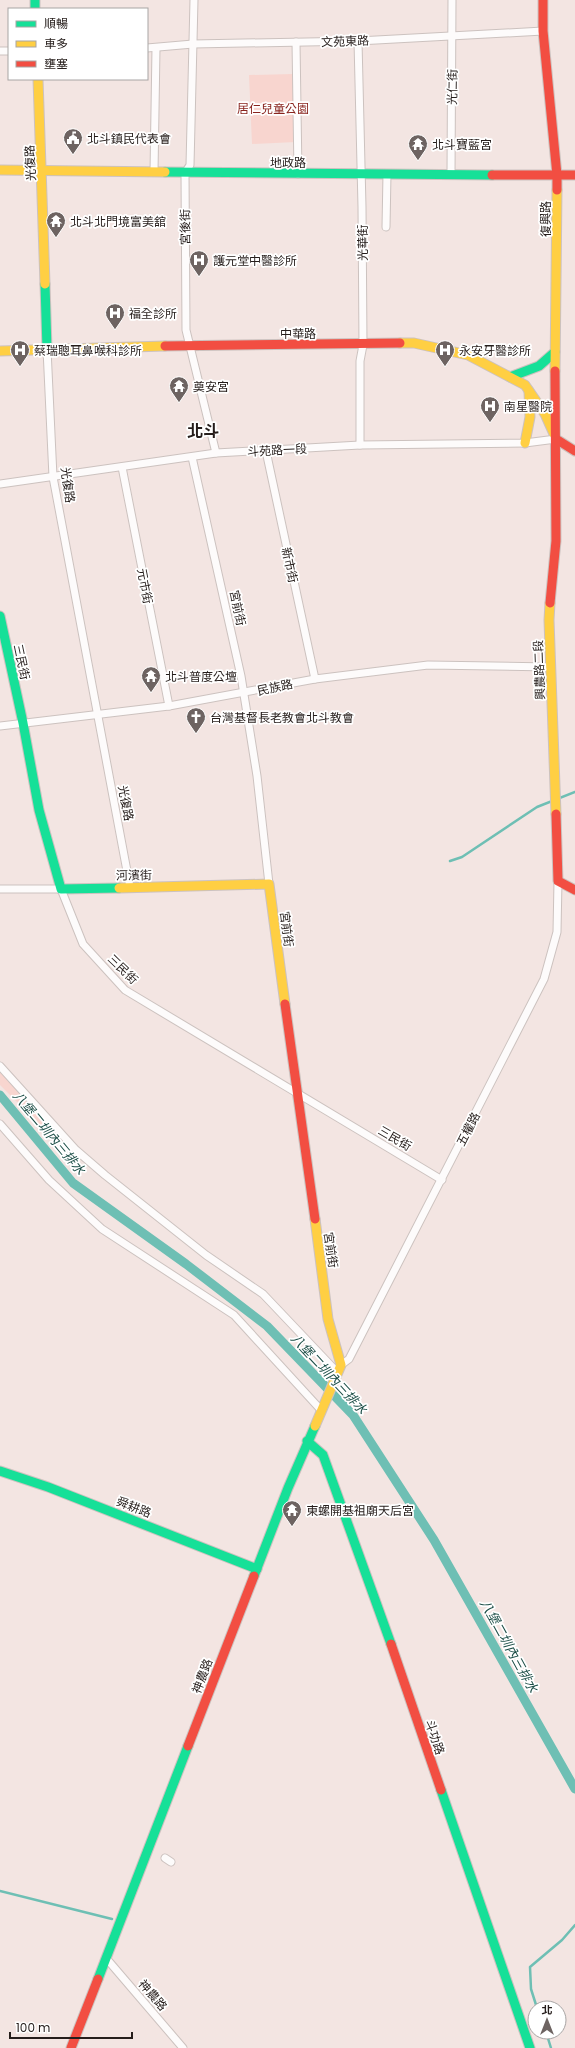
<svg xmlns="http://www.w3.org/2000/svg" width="575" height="2048" font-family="Poppins,'Noto Sans TC',sans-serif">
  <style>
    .green { fill: #f8d5cf }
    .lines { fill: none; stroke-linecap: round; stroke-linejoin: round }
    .stream { stroke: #6ebfb4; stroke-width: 2.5 }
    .canal { stroke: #6ebfb4; stroke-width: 9 }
    .street-casing { stroke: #ccc2bf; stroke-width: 9 }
    .fast-casing { stroke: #ccc2bf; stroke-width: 11 }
    .slow-casing { stroke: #ccc2bf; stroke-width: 11 }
    .jam-casing { stroke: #ccc2bf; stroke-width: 11 }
    .street { stroke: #fdfbfb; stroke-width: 7 }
    .fast { stroke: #16e098; stroke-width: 9 }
    .slow { stroke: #ffcf43; stroke-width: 9 }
    .jam { stroke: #f24e42; stroke-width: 9 }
    .labels { text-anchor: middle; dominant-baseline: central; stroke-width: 3.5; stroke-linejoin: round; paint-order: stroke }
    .street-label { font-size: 12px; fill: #251d1b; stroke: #fff }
    .park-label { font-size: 12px; fill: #89241e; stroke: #fff }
    .poi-label { font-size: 12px; fill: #251d1b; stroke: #fff; text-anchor: start }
    .water-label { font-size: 13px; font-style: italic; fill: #1c4e47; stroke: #fff }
    .district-label { font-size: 16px; font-weight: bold; fill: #251d1b; stroke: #fff }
  </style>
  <rect width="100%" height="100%" fill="#f3e5e2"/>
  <g class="green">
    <path d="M293 74 296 142 252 144 249 75Z"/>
    <path d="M0 1067 60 1137 56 1141 0 1085Z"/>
  </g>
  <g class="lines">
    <g class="stream">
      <path d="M450 861 462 857 537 807 575 792"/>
      <path d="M0 1891 112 1919"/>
      <path d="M537 2008 531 1989 530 1967 562 1940 575 1925"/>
      <path d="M546 2032 551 2048"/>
    </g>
    <path class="canal" d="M0 1095 73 1183 186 1264 267 1326 353 1415 434 1540 575 1789"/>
    <g class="street-casing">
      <g id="street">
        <path d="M194 0 190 165 185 173 186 330 216 453"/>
        <path d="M358 41 362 207 363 345 360 361V445"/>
        <path d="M296 42 298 174"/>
        <path d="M147 48 193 44 358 41 543 31"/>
        <path d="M0 51H9"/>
        <path d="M154 172 156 48"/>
        <path d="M451 174 452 0"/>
        <path d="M386 227 387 174"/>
        <path d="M47 349 53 477 130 887"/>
        <path d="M266 451 315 679"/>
        <path d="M192 457 241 676 257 776 269 884"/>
        <path d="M122 467 169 706"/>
        <path d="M0 484 216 453 360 445 525 443 556 439"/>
        <path d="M0 726 169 706 315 679 428 665 551 667"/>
        <path d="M0 889H61L83 944 125 990 442 1180"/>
        <path d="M0 1066 76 1150 105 1175 206 1255 263 1294 337 1372"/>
        <path d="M0 1124 49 1180 102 1229 234 1315 321 1410"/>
        <path d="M341 1365 349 1359 544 979 557 932 558 881"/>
        <path d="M165 1858 171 1862"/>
        <path d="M106 1958 183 2048"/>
      </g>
    </g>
    <g class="fast-casing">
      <g id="fast">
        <path d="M35 0V9"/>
        <path d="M165 172 492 175"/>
        <path d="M45 284 47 349"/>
        <path d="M510 377 539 366 555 352"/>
        <path d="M0 616 23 723 39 810 61 889 119 888"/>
        <path d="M307 1441 323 1455 391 1644"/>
        <path d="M0 1471 48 1487 257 1569"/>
        <path d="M254 1576 288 1488 315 1426"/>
        <path d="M441 1790 530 2048"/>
        <path d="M98 1979 188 1746"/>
      </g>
    </g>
    <g class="slow-casing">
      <g id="slow">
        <path d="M38 79 45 284"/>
        <path d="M0 170 165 172"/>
        <path d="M400 343H414L468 355 525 385 545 414 554 434"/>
        <path d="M0 351 165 346"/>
        <path d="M555 371 557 190"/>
        <path d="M525 443 530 417 529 391"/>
        <path d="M550 603 549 620 556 814"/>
        <path d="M119 888 269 884 285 1004"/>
        <path d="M315 1219 328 1319 341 1365 315 1426"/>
      </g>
    </g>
    <g class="jam-casing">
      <g id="jam">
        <path d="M543 0V31L557 175V190"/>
        <path d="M492 175H575"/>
        <path d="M165 346 400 343"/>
        <path d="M556 439 575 451"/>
        <path d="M550 603 556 541 555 371"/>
        <path d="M556 814 558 881 575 890"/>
        <path d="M285 1004 315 1219"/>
        <path d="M391 1644 441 1790"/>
        <path d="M188 1746 254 1576"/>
        <path d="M71 2048 98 1979"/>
      </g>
    </g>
    <use href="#street" class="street"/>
    <use href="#fast" class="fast"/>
    <use href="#slow" class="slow"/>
    <use href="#jam" class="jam"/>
  </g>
  <defs>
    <g id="civic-pin" transform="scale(1)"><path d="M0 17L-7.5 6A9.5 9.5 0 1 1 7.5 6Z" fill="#6d6361" stroke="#fff"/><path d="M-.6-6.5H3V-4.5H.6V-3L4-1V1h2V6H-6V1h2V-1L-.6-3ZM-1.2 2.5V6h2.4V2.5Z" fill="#fff"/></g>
    <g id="temple-pin" transform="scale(1)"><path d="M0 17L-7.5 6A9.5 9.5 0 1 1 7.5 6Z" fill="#6d6361" stroke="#fff"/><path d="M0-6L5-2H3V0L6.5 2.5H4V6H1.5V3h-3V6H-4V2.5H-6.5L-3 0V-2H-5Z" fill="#fff"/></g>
    <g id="hospital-pin" transform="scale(1)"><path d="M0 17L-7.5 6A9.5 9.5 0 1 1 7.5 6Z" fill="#6d6361" stroke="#fff"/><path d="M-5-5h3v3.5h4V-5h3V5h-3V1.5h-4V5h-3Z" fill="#fff"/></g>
    <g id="church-pin" transform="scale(1)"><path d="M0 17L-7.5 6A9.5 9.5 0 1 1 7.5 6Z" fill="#6d6361" stroke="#fff"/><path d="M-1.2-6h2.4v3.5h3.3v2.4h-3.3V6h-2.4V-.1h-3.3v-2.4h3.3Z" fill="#fff"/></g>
  </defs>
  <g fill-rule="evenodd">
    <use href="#civic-pin" x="73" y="138"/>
    <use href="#temple-pin" x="418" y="144"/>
    <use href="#temple-pin" x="56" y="221"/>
    <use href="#hospital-pin" x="199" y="260"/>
    <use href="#hospital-pin" x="115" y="313"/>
    <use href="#hospital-pin" x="20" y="350"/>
    <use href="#hospital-pin" x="445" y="350"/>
    <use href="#temple-pin" x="179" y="386"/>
    <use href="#hospital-pin" x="490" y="406"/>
    <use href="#temple-pin" x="151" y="676"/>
    <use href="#church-pin" x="196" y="717"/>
    <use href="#temple-pin" x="292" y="1510"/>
  </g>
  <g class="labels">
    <g class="street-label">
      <text transform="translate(345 41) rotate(-2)">文苑東路</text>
      <text transform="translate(452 87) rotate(-89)">光仁街</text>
      <text x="288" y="162">地政路</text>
      <text transform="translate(30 163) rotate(-93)">光復路</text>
      <text transform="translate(545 219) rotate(-90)">復興路</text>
      <text transform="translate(185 227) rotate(-91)">宮後街</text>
      <text transform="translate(362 243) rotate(-90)">光華街</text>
      <text x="298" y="333">中華路</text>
      <text transform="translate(277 450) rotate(-3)">斗苑路一段</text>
      <text transform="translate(68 485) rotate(82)">光復路</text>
      <text transform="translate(290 565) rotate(78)">新市街</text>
      <text transform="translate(145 586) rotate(79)">元市街</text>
      <text transform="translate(238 608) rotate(78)">宮前街</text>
      <text transform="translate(22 662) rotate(78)">三民街</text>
      <text transform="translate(539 670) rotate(-92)">興農路二段</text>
      <text transform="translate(275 687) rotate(-12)">民族路</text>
      <text transform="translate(126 803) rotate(79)">光復路</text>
      <text transform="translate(134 875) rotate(-1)">河濱街</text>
      <text transform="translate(287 929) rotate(83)">宮前街</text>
      <text transform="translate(123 969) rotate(44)">三民街</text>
      <text transform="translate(468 1129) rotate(-63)">五權路</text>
      <text transform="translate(395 1138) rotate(30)">三民街</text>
      <text transform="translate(331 1250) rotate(82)">宮前街</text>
      <text transform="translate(134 1507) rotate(21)">舜耕路</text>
      <text transform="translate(202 1676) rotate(-69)">神農路</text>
      <text transform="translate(435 1737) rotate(71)">斗功路</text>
      <text transform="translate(153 1995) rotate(49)">神農路</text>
    </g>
    <g class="park-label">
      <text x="273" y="108">居仁兒童公園</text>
    </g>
    <g class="poi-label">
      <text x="87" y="138">北斗鎮民代表會</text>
      <text x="432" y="144">北斗寶藍宮</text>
      <text x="70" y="221">北斗北門境富美舘</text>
      <text x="213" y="260">護元堂中醫診所</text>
      <text x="129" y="313">福全診所</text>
      <text x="34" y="350">蔡瑞聰耳鼻喉科診所</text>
      <text x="459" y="350">永安牙醫診所</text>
      <text x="193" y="386">奠安宮</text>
      <text x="504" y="406">南星醫院</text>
      <text x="165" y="676">北斗普度公壇</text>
      <text x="210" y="717">台灣基督長老教會北斗教會</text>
      <text x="306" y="1510">東螺開基祖廟天后宮</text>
    </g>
    <g class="water-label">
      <text transform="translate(49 1133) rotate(50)">八堡二圳內三排水</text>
      <text transform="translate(329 1374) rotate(47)">八堡二圳內三排水</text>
      <text transform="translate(509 1646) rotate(61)">八堡二圳內三排水</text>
    </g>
    <g class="district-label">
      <text x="203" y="431">北斗</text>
    </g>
  </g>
  <rect x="8" y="8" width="140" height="72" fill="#ffffff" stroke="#a8a5a4"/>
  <rect x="16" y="21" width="20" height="6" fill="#16e098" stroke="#a8a5a4"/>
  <text x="44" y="28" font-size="12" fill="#251d1b">順暢</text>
  <rect x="16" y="41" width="20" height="6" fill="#ffcf43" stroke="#a8a5a4"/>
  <text x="44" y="48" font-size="12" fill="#251d1b">車多</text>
  <rect x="16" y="61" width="20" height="6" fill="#f24e42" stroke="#a8a5a4"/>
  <text x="44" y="68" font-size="12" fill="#251d1b">壅塞</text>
  <g transform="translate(547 2020)"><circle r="19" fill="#ffffff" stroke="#a8a5a4"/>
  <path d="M0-3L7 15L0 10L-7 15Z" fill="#6d6361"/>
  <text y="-6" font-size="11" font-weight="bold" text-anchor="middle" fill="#251d1b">北</text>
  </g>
  <path d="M10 2032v6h122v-6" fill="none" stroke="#251d1b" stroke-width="2"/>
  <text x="16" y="2032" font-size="12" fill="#251d1b" stroke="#ffffff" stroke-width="3" paint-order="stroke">100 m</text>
</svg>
